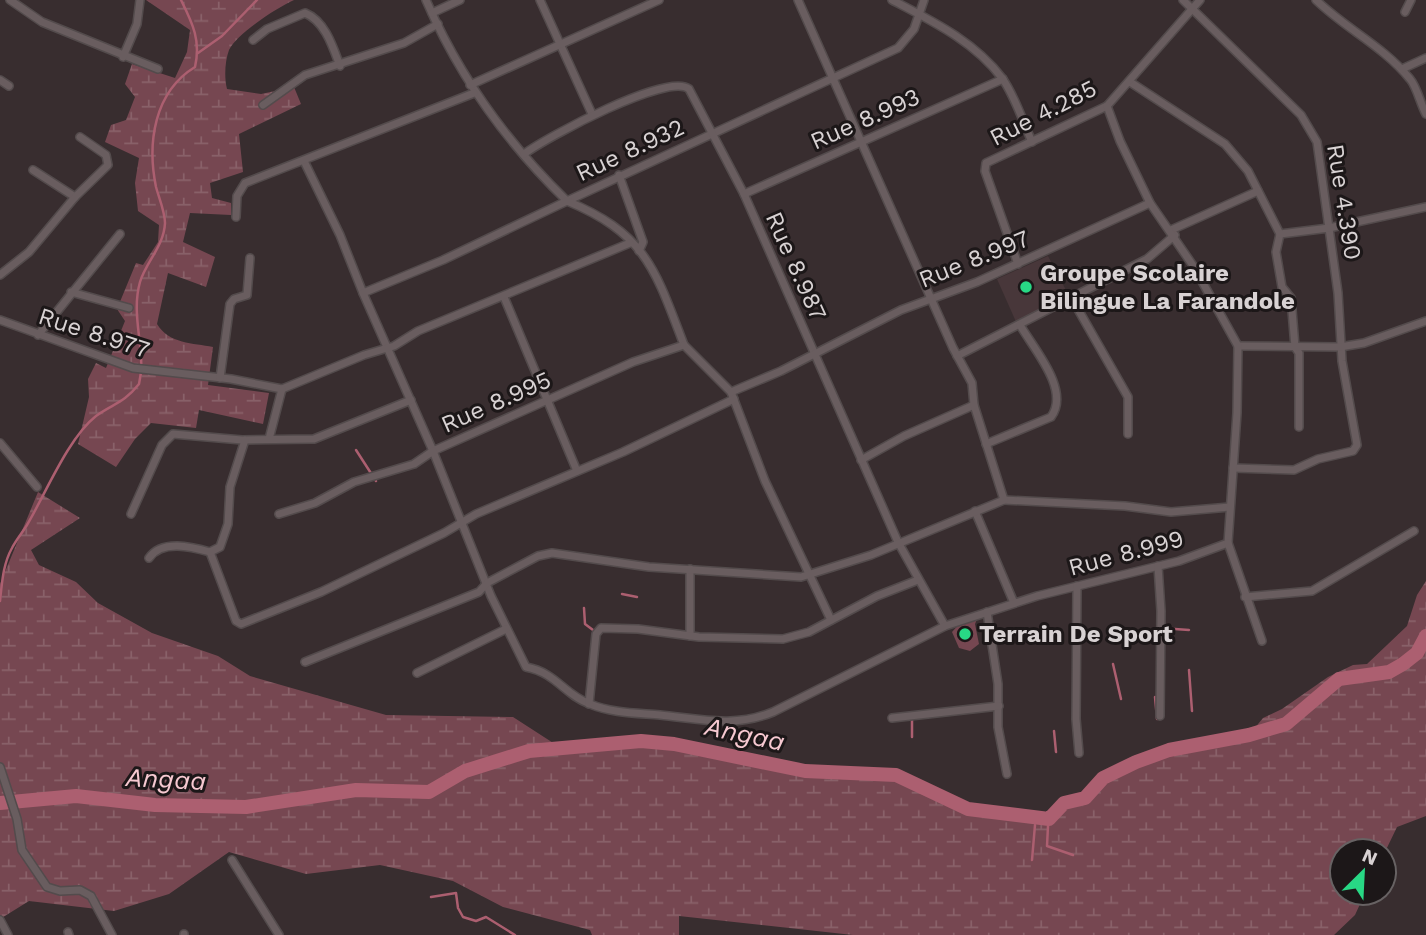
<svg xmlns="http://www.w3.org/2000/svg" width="1426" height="935" font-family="'Work Sans',sans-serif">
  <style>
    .built { fill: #48373a }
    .wetland { fill: url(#wetland-marsh) }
    .garden { fill: #764751 }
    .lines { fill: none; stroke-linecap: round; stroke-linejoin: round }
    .stream { stroke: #ac5f70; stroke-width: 2.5 }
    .river { stroke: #ac5f70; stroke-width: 14 }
    .minor-casing { stroke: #534b4c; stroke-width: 10 }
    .minor { stroke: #695d5f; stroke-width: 7 }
    .poi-dot { fill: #28d885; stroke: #1c1718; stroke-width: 2.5 }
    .labels { text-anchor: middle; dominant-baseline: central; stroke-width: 6; stroke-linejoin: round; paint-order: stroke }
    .street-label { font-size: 24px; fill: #d8d2d3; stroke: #1c1718 }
    .poi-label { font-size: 24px; font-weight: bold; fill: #d8d2d3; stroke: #1c1718; text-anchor: start }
    .water-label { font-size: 26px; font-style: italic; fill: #f7c9d1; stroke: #1c1718 }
  </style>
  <defs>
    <pattern id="wetland-marsh" width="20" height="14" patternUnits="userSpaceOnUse" patternTransform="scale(1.75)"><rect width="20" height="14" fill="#764751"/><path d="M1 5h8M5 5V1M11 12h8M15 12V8" fill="none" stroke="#896169"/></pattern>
  </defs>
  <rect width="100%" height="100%" fill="#382d2f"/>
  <path class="built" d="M1048 256 1069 296 1017 324 997 279Z"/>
  <g class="wetland">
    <path d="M146 0H294C278 7 236 34 229 50 225 61 224 77 227 89L261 94 294 87 301 104 239 134 243 172 210 183 212 198 231 203V215L190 213 183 242 215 257 206 287 168 273 157 324C169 344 193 343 213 347L208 385 269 393 263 424 199 410 196 428 151 423 135 439 116 467 78 444 89 397 88 379 96 363 106 368 125 321 117 309 136 263 143 265 158 242 159 225 138 211 135 183 139 158 105 142 111 125 126 120 135 97 125 84 132 64 175 78 187 52 190 30Z"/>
    <path d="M38 492 80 518 31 550 39 565 76 582 98 603 152 633 218 656 250 676 386 715 513 717 561 748 601 742 674 744 805 771 896 775 968 809 1053 818 1064 803 1085 798 1103 778 1118 770 1169 750 1249 735 1263 718 1282 709 1328 677 1353 665 1367 664 1407 626 1417 595 1426 581V816L1397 827 1384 854V851H1342V893H1365L1355 915 1334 935H853L679 916V935H592L590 930 503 907 453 881 380 865 306 874 229 852 169 894 114 911 29 901 0 919V584Z"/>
  </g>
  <path class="garden" d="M978 617 975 624 979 644 970 651 959 648 952 632 961 622Z"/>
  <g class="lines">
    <g class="stream">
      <path d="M198 53 222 36 257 0"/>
      <path d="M356 450 376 481"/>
      <path d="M622 594 637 597"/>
      <path d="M0 601C2 583 3 564 12 548 16 540 22 533 27 525 45 495 68 438 96 416 114 403 123 404 139 384 147 352 130 317 140 282 146 262 164 246 165 223 165 212 159 198 156 187 147 143 154 92 195 67 201 41 193 24 181 0"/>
      <path d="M584 608 585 624 593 630"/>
      <path d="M1161 628 1189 630"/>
      <path d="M1113 664 1121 699"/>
      <path d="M1189 670 1192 711"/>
      <path d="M1155 697 1157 719"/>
      <path d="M912 717V737"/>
      <path d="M1054 731 1056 752"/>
      <path d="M1048 826 1047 846 1073 855"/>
      <path d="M1032 860 1035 825"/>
      <path d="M431 897 456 893 458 908 463 917 476 921 486 917 515 935"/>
    </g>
    <path class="river" d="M0 803 76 796 155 805 246 807 356 790 429 792 465 771 529 751 641 741 674 744 805 771 896 775 968 809 1049 819 1064 803 1085 798 1103 778 1136 762 1169 750 1249 735 1286 724 1339 679 1389 672 1403 664 1417 653 1426 636"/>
    <g class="minor-casing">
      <g id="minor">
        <path d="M10 0 42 22 158 69"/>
        <path d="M426 0C459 76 507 143 567 201L898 48 914 29 924 0"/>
        <path d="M540 0 592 114"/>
        <path d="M892 0C932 21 974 41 1002 78 1015 96 1023 122 1032 142"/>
        <path d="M1183 0 1301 115 1317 142 1338 293 1342 361 1357 445 1353 451 1318 459 1294 470 1233 468"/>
        <path d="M1316 0C1346 29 1383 46 1410 79 1417 87 1420 103 1426 114"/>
        <path d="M1405 12 1411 0"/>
        <path d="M432 13 460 0"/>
        <path d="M253 40 267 29 305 13C325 21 333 47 340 66"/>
        <path d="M123 57 137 24 140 0"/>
        <path d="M1402 69 1426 58"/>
        <path d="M0 80 9 86"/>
        <path d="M1130 82 1225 144 1248 171 1280 234 1276 252 1282 287 1291 298 1295 347 1299 353V427"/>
        <path d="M470 85 659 0"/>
        <path d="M263 105 305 75 404 43 438 24"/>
        <path d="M524 154C547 137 668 72 689 89L744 194 898 542 945 626"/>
        <path d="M304 161 340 235 363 293"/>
        <path d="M33 170 75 197"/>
        <path d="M619 175 643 242 639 251"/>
        <path d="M744 194 1003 79"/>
        <path d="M567 201C646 234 655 269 684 345L633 362 433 451 363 293 443 260Z"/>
        <path d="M236 217 237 196 245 183 474 93"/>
        <path d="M1171 230 1258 191"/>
        <path d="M1280 234 1329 228 1426 207"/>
        <path d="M1018 264 985 171 986 163 1107 106 1200 0"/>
        <path d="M0 275 29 252 75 197 108 165 106 155 80 137"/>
        <path d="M71 292 129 308"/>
        <path d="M504 297 577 471"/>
        <path d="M1071 297 1128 397V434"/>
        <path d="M0 320 133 368 231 379 282 389 364 355 394 346 418 331 630 243"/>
        <path d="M38 335 120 234"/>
        <path d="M684 345 731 392 765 481 831 620"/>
        <path d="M1238 346 1340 347 1364 343 1426 321"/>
        <path d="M957 356 1147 259 1175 235"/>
        <path d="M220 378 230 304 234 299 247 295 250 258"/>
        <path d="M731 392 781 371 901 310 977 282 1150 203"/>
        <path d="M269 439 282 389"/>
        <path d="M0 443 37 487"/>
        <path d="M986 444 1051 417C1071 390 1033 348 1020 325"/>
        <path d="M861 460 904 436 974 405"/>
        <path d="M1004 500 1125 506 1171 512 1230 507"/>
        <path d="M975 511 1014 603"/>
        <path d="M131 514 162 445 173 434 242 440 314 439 411 400"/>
        <path d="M279 514 315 503 354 482 414 464 433 451 491 596 526 667C557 673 563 694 590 704 611 713 638 713 660 715 700 719 734 728 773 712L945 626 1037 596 1179 561 1228 543 1237 413 1238 346 1194 267 1150 203 1120 141 1107 106"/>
        <path d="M1228 543 1262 641"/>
        <path d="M210 552 236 621 241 624 321 592 444 533 476 514 623 452 734 399"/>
        <path d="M149 558C162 539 192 547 210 552L220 547 228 524 230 487 245 440"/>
        <path d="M1158 566 1161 611 1160 716"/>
        <path d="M690 569V636"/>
        <path d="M1077 586 1076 719 1079 753"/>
        <path d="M1245 597 1312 591 1414 531"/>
        <path d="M987 612 998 684V727L1007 774"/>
        <path d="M305 662 479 592 487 583 538 556 552 553 649 567 801 577 871 555 1004 500 974 405 972 383 953 348 798 0"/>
        <path d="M417 673 506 629"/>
        <path d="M589 704 596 634 601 628 638 629 699 637 783 639 809 632 877 596 918 580"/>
        <path d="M892 718 999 706"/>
        <path d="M0 767 17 819 22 850 47 887 60 891 80 890 91 896 112 935"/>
        <path d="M232 860 279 935"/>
        <path d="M0 920 8 935"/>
        <path d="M68 932 69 935"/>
        <path d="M184 934V935"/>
      </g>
    </g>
    <use href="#minor" class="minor"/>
  </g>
  <g class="poi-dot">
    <circle cx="1026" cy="287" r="7"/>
    <circle cx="965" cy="634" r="7"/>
  </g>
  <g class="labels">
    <g class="street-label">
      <text transform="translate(1043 113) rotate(-27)">Rue 4.285</text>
      <text transform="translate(865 119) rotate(-24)">Rue 8.993</text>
      <text transform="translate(630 150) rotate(-25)">Rue 8.932</text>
      <text transform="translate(1344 202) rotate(81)">Rue 4.390</text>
      <text transform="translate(974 259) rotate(-22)">Rue 8.997</text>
      <text transform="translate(796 266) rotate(66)">Rue 8.987</text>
      <text transform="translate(94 333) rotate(18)">Rue 8.977</text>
      <text transform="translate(496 402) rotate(-24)">Rue 8.995</text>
      <text transform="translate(1126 553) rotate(-15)">Rue 8.999</text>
    </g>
    <g class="poi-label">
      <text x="1040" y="273">Groupe Scolaire<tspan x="1040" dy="28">Bilingue La Farandole</tspan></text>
      <text x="979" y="634">Terrain De Sport</text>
    </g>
    <g class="water-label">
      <text transform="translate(745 734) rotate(12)">Angaa</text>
      <text transform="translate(166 779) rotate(3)">Angaa</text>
    </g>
  </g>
  <g transform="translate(1363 872) rotate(24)"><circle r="33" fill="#1c1718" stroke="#676263" stroke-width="2"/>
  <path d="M0-5L12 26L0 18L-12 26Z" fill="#28d885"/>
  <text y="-10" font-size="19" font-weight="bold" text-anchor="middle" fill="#d8d2d3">N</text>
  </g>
</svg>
